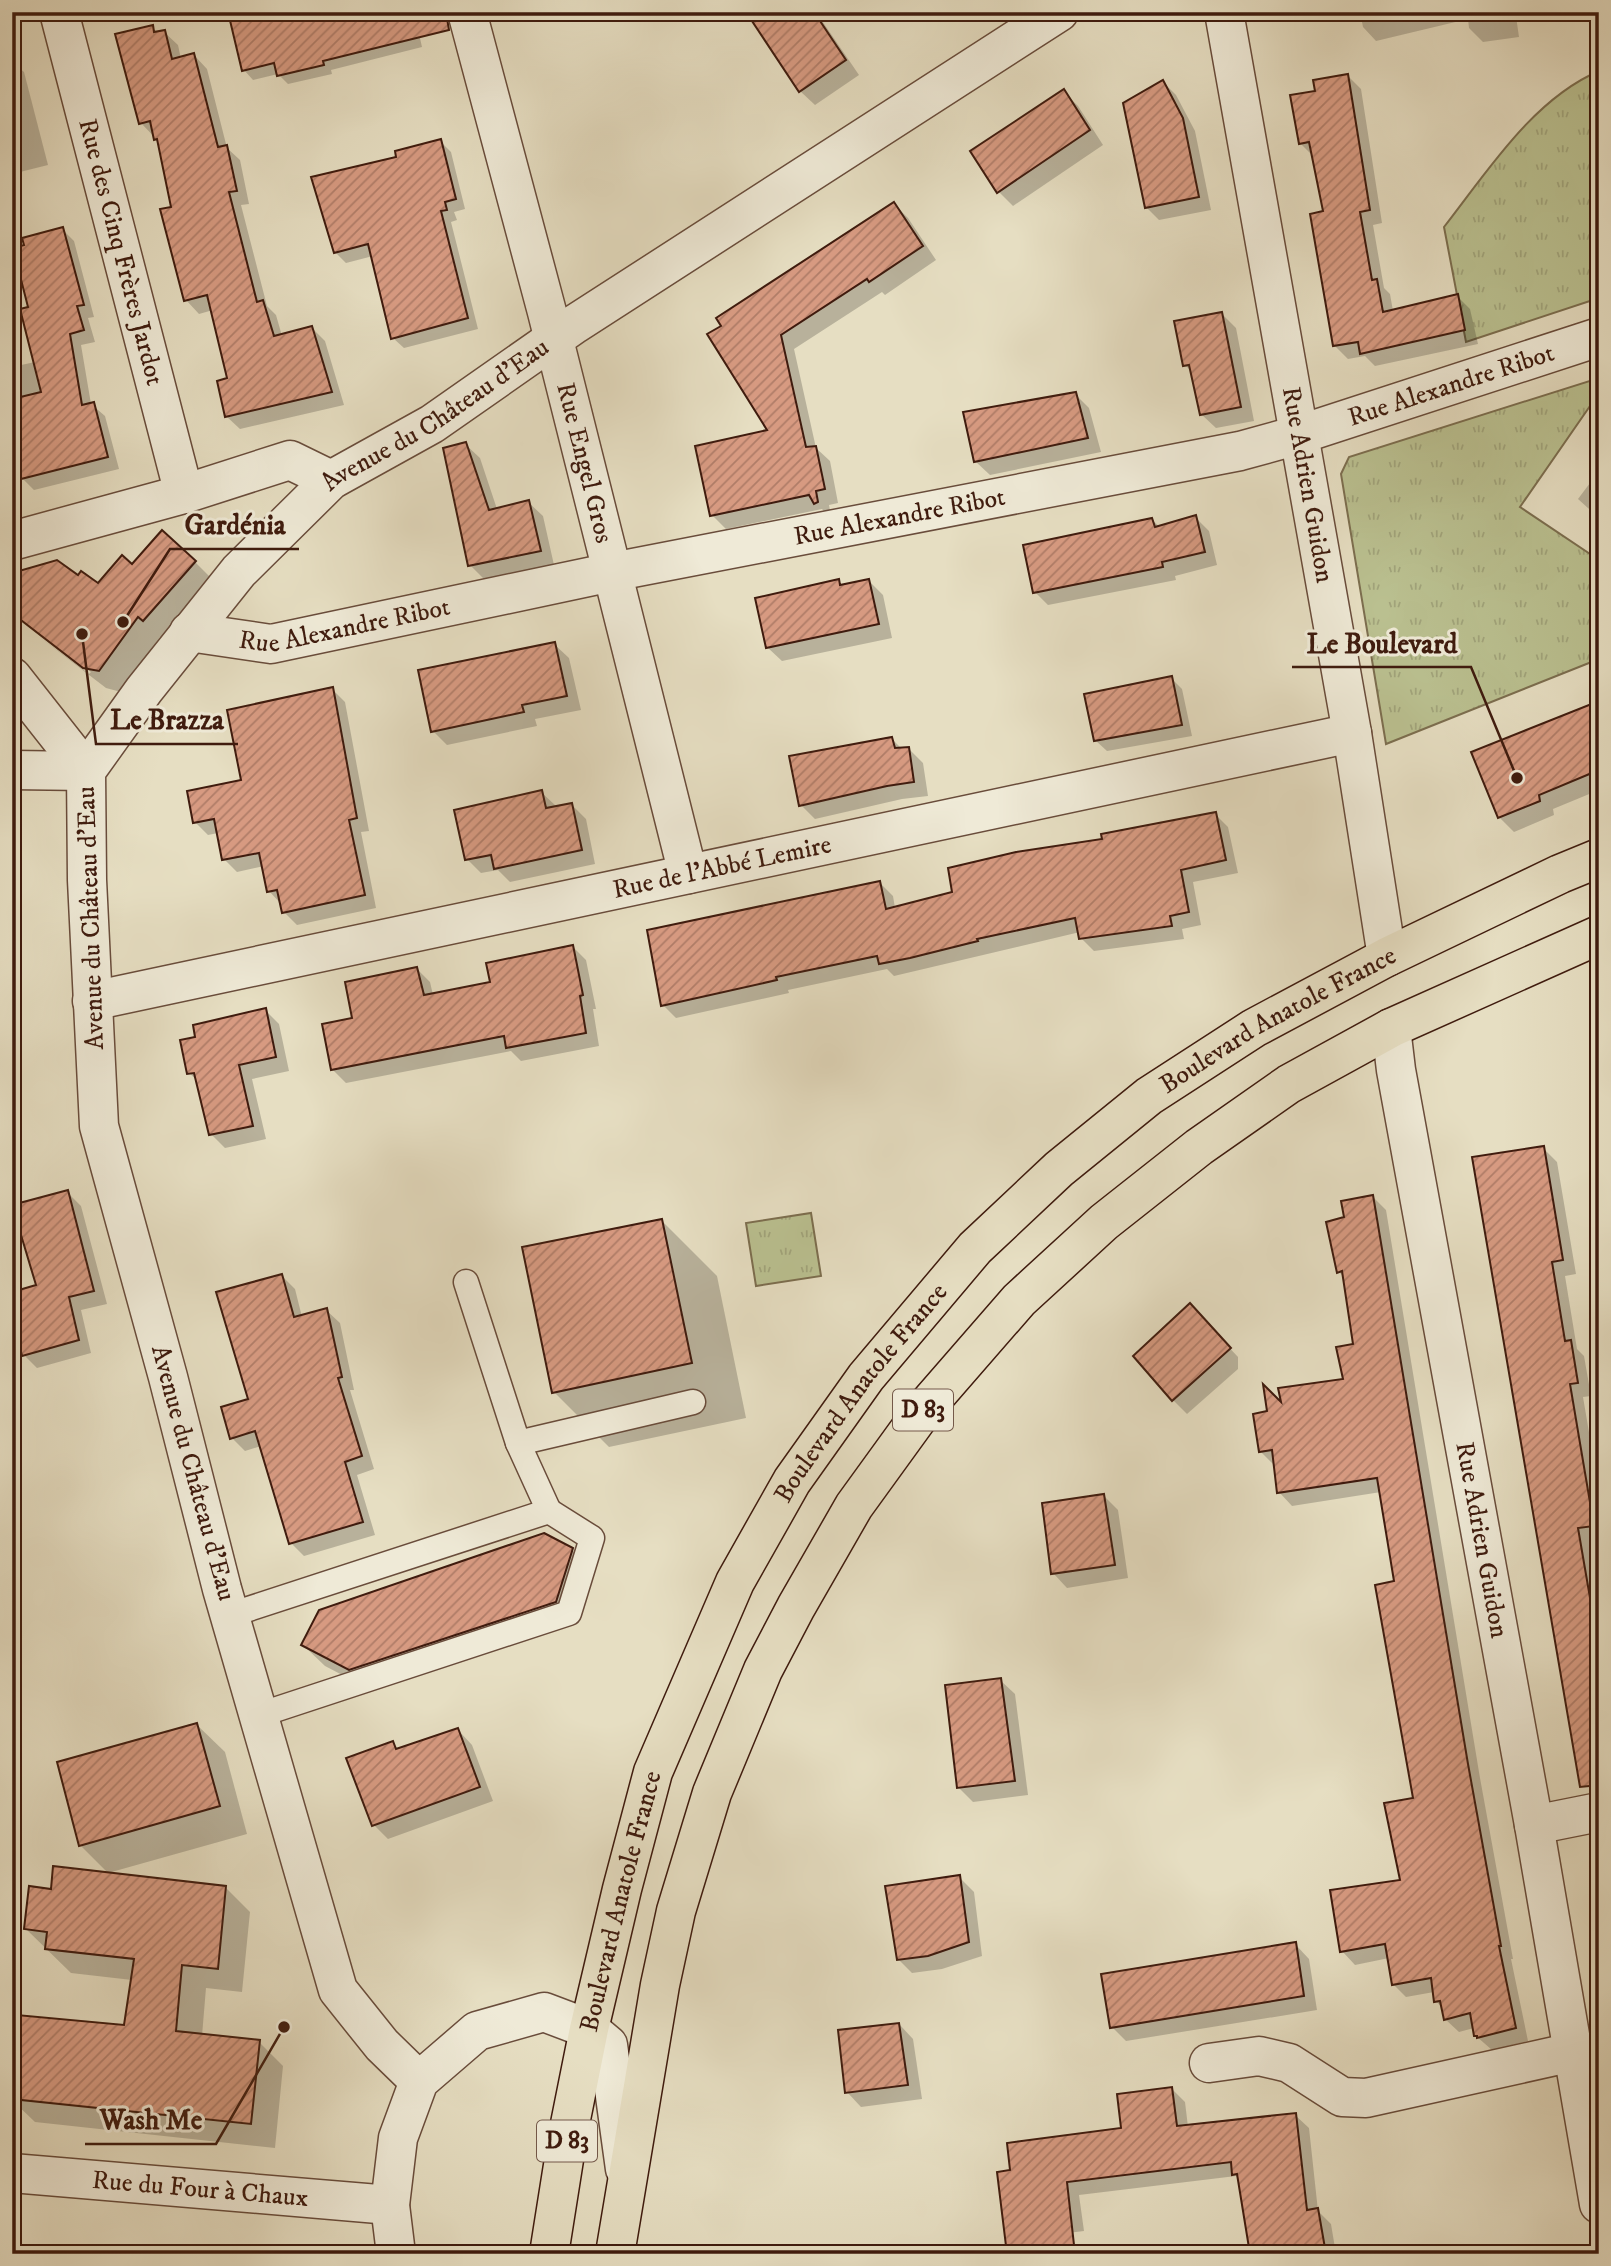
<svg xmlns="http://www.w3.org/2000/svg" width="1611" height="2266" font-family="'IM FELL DW Pica',serif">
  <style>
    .park { fill: url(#park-tufts); stroke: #7c6e4f; stroke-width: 2 }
    .pitch { fill: #bac090; stroke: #7c6e4f; stroke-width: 2 }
    .shadow { fill: #0003 }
    .building { fill: url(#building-hatch); stroke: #3f1b0e; stroke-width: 2 }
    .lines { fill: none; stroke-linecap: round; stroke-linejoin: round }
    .lane-casing { stroke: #694c3b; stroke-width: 27 }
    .street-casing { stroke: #694c3b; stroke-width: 41 }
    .primary-casing { stroke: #3f1b0e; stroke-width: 41 }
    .lane { stroke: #efead7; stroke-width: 24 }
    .street { stroke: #efead7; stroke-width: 38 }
    .primary { stroke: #e6dec2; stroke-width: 38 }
    .labels { text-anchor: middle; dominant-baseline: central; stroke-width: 6; stroke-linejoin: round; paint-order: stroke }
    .shield { fill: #efead7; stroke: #74594a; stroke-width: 2 }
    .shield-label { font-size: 24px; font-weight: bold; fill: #3f1b0e }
    .street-label { font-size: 26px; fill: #3f1b0e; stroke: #efead7 }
    .leader { fill: none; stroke: #3f1b0e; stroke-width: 2.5 }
    .callout-dot { fill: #3f1b0e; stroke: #efead7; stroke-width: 2.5 }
    .callout-label { font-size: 28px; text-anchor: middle; font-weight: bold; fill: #3f1b0e; stroke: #efead7; stroke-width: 6; stroke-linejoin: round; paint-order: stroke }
  </style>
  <defs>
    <pattern id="park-tufts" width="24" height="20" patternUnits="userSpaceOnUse" patternTransform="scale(1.75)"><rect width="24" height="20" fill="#bac090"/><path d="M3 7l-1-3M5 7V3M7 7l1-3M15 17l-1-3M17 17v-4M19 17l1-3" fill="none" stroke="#a1a47b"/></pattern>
    <pattern id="building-hatch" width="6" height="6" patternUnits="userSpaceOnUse" patternTransform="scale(1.75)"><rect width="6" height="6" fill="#d79a81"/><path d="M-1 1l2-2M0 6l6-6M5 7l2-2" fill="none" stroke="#b07d68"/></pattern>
  </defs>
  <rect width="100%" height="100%" fill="#e6dec2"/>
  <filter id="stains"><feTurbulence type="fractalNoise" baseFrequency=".00286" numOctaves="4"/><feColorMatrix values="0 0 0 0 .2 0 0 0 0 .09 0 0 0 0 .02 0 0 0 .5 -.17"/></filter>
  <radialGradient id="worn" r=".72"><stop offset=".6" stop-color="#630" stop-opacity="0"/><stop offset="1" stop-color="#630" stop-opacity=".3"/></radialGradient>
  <g class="park">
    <path d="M1599 71V298L1466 342 1444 227C1487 172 1533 99 1599 71Z"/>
    <path d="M1599 378V393L1520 507 1599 560V659L1386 744 1341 474 1349 457Z"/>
    <path d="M811 1213 821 1276 756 1286 746 1223Z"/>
  </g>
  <path class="pitch" d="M12 1383H17L12 1639Z"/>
  <g class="shadow">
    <path d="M414 12 422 47 331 70 332 74 288 84 278 74 253 80 244 70Z"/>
    <path d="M748 12H816L859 75 815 105 800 91Z"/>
    <path d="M1360 12H1536L1516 16 1519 37 1483 42 1469 28 1468 19 1376 41 1363 27Z"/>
    <path d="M152 27 158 33 164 32 178 45 181 59 194 55 207 69 227 148 240 160 249 204 241 205 267 306 276 315 282 336 312 328 325 341 344 405 240 429 226 416 229 380 213 310 199 314 186 300 173 208 160 143 141 123Z"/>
    <path d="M12 62 24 72 48 165 12 174Z"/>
    <path d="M1347 75 1361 89 1382 223 1373 225 1384 288 1390 294 1393 311 1457 296 1470 309 1478 344 1375 366 1365 356 1348 359 1335 346 1325 212 1314 157 1300 143 1317 92Z"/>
    <path d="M1163 82 1176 95 1195 131 1211 210 1159 220 1146 207Z"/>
    <path d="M1064 92 1078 106 1103 145 1013 206 999 192Z"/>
    <path d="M440 141 451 152 465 209 454 212 457 220 451 222 478 329 404 348 393 338 373 256 346 263 335 252 398 158Z"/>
    <path d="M894 204 908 218 936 260 885 295 882 292 794 349 816 448 830 461 838 503 829 505 831 516 829 517 822 509 726 529 712 515 770 431 709 335Z"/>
    <path d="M62 229 74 241 94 317 88 318 95 342 81 345 91 404 105 416 119 469 34 490 22 478 17 458 12 453V367L35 362 30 309Z"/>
    <path d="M1221 313 1236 328 1254 421 1216 428 1201 414 1193 373 1185 365Z"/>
    <path d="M1075 394 1089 408 1101 452 990 475 975 461Z"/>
    <path d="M465 444 480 458 497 509 528 502 543 516 554 565 484 579 470 565Z"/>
    <path d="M1599 471V518L1578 499Z"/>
    <path d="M1195 517 1209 531 1217 565 1175 576 1176 580 1048 605 1035 592 1152 520 1160 527Z"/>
    <path d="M195 562 216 583 165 641 160 637 121 692 106 688 37 635 89 674 91 672 30 625V627L19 616 78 578 98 585 132 566Z"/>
    <path d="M838 581 843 586 869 581 883 595 892 638 782 661 767 647Z"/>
    <path d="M554 644 569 658 581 710 535 719 537 726 447 745 433 731Z"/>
    <path d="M1171 678 1182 689 1192 736 1107 751 1095 740Z"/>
    <path d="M332 689 345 702 369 831 361 832 376 908 297 925 284 912 282 905 269 891 264 866 237 872 224 859 218 833 208 835 195 822 243 781Z"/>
    <path d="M1599 702V790L1553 809 1554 815 1514 832 1499 817Z"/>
    <path d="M892 739 902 749H909L923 763 928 796 902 799 815 819 801 805Z"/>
    <path d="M541 792 556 806 572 805 586 819 595 864 510 882 498 870 481 873 467 859Z"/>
    <path d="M1215 814 1228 827 1238 873 1193 882 1201 925 1182 929 1184 939 1094 951 1081 938 1080 932 894 976 887 969 788 990 789 993 676 1018 663 1005 880 883 893 896 895 908 954 894 1104 840Z"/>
    <path d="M573 947 586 960 596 1009H593L599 1046 521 1061 511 1051 346 1083 332 1069 355 1020 417 969 430 982 433 995 492 984Z"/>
    <path d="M265 1010 279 1024 289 1071 252 1079 266 1139 225 1148 211 1134 199 1082 189 1073 197 1039Z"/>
    <path d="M1543 1148 1557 1162 1576 1274 1565 1276 1577 1349 1584 1356 1591 1396 1583 1397 1599 1491V1540L1591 1542 1599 1586V1781L1593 1782Z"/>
    <path d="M67 1192 81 1206 107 1304 81 1310 91 1353 37 1368 25 1356 12 1359V1293L38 1287Z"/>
    <path d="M1373 1197 1386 1210 1480 1778 1513 1959H1511L1528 2041 1492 2050 1476 2036 1474 2028 1459 2032 1445 2019 1443 2009 1436 2001 1434 1992 1406 1997 1393 1984 1389 1958 1355 1965 1342 1951 1402 1881 1415 1799 1396 1583 1381 1492 1292 1506 1279 1492 1274 1465 1261 1452 1283 1406 1345 1381 1355 1345 1345 1278 1339 1272 1346 1219Z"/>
    <path d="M662 1221 717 1276 746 1418 609 1447 554 1392Z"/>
    <path d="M282 1276 295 1289 302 1317 326 1310 340 1323 354 1390H350L374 1469 357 1475 375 1535 304 1556 291 1543 261 1446 245 1451 232 1438 250 1400Z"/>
    <path d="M1210 1327 1238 1357V1369L1187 1414 1173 1400Z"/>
    <path d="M1104 1496 1118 1510 1128 1578 1067 1588 1053 1573Z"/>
    <path d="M572 1550 594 1571 577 1623 371 1690 325 1666 303 1645Z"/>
    <path d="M1000 1680 1015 1694 1028 1795 973 1802 959 1788Z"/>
    <path d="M197 1725 225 1752 247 1834 108 1873 80 1845Z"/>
    <path d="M458 1730 472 1745 493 1801 388 1839 374 1825 392 1743 399 1749Z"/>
    <path d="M959 1877 974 1892 982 1956 942 1969 912 1973 898 1959Z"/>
    <path d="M225 1887 250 1912 242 1992 206 1988 202 2036 259 2042 283 2066 275 2148 35 2122 12 2100V2080L125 2027 132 1980 71 1973 26 1929 53 1891Z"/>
    <path d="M1295 1944 1309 1959 1317 2010 1126 2041 1112 2027Z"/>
    <path d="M899 2024 913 2039 922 2099 861 2107 847 2092Z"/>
    <path d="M1171 2088 1185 2102 1188 2127 1295 2115 1309 2128 1318 2211 1331 2224 1336 2254H1251L1240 2180 1236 2176 1079 2195 1084 2231 1019 2239 1012 2172 1123 2130Z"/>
    <path d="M1149 2249 1154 2254H1117Z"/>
  </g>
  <g class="building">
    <path d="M228 12H446L449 30 323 61 324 65 277 76 274 63 242 71Z"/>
    <path d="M746 12H814L846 60 799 92Z"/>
    <path d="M153 25 154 32 165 30 172 59 194 53 218 147 227 145 237 191 229 192 257 302 263 300 274 336 312 326 332 392 225 417 217 381 227 378 207 295 184 301 160 209 171 207 157 139 154 140 150 121 139 124 115 34Z"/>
    <path d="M1348 74 1370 210 1360 212 1372 280 1377 279 1383 312 1458 294 1465 330 1360 354 1358 342 1333 346 1310 214 1323 211 1309 142 1299 144 1290 95 1315 91 1313 80Z"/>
    <path d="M1163 80 1183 118 1199 197 1145 208 1123 103Z"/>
    <path d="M1064 89 1090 130 997 193 970 151Z"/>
    <path d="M441 139 456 199 445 202 447 210 441 211 468 318 391 339 368 244 334 253 311 177 396 157 395 151Z"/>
    <path d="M894 202 923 246 869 282 867 279 781 335 806 447 816 446 825 489 816 491 818 502 814 504 809 495 710 516 695 446 767 430 707 334 721 326 716 318Z"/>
    <path d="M63 227 84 305 77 306 84 330 70 334 82 405 94 402 108 457 21 479 12 445V399L41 392 20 309 28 307 13 248 24 245 22 238Z"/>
    <path d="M1222 312 1241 407 1200 415 1189 365 1183 366 1174 321Z"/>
    <path d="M1076 392 1088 438 974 462 963 412Z"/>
    <path d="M466 442 489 510 529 500 541 551 468 566 443 448Z"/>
    <path d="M1196 515 1205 552 1162 562 1163 567 1033 593 1023 545 1152 518 1155 527Z"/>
    <path d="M162 530 196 561 143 621 138 617 99 671 83 668 17 617 12 610V573L57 560 78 575 81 571 98 583 122 555 132 564Z"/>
    <path d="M839 579 840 585 869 579 879 624 766 648 755 598Z"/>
    <path d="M555 642 567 696 522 705 524 712 431 732 418 670Z"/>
    <path d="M1172 676 1182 725 1094 741 1084 694Z"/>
    <path d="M333 687 357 818 349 820 365 895 282 913 277 890 267 892 259 853 222 860 214 819 193 823 187 791 241 780 227 710Z"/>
    <path d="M1599 701V770L1539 795 1540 801 1498 818 1471 752Z"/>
    <path d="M892 737 895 748 909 747 914 782 887 786 799 806 789 756Z"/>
    <path d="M542 790 546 808 572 803 582 850 494 869 491 855 465 860 454 810Z"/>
    <path d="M1216 812 1226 860 1181 870 1189 912 1170 916 1172 926 1079 939 1075 918 977 939 978 941 910 958 879 964 877 956 776 977 777 980 661 1006 647 930 880 881 886 909 952 892 948 868 1016 852 1102 839 1101 834Z"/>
    <path d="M573 945 583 995 580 996 586 1033 506 1048 504 1036 331 1070 322 1024 352 1018 345 982 417 967 424 995 490 982 486 963Z"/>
    <path d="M266 1008 276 1057 239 1065 253 1126 209 1135 194 1073 187 1074 180 1040 195 1037 193 1025Z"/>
    <path d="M1544 1146 1563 1260 1552 1262 1565 1341 1571 1340 1578 1383 1570 1384 1594 1526 1578 1528 1599 1650V1785L1580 1787 1472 1157Z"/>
    <path d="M68 1190 94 1291 69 1297 79 1340 22 1356 12 1316V1292L36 1285 12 1205Z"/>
    <path d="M1373 1195 1468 1764 1501 1946H1499L1516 2028 1477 2038V2036H1474L1470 2013 1444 2020 1440 2001 1434 2002 1431 1978 1392 1985 1385 1944 1340 1952 1330 1890 1400 1880 1384 1803 1413 1798 1375 1585 1394 1581 1377 1478 1277 1493 1272 1450 1259 1452 1253 1414 1267 1411 1263 1384 1281 1402 1278 1388 1343 1379 1336 1347 1353 1344 1342 1271 1337 1273 1326 1222 1344 1217 1341 1201Z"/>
    <path d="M662 1219 692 1363 552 1393 522 1247Z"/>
    <path d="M282 1274 294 1317 327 1308 342 1377 338 1378 362 1456 345 1462 363 1522 289 1544 255 1431 230 1439 221 1407 248 1399 216 1292Z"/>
    <path d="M1190 1303 1231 1348 1172 1401 1133 1356Z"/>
    <path d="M1104 1494 1115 1565 1051 1574 1042 1503Z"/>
    <path d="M544 1533 573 1548 556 1602 349 1670 301 1645 319 1610Z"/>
    <path d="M1001 1678 1015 1781 957 1788 945 1685Z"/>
    <path d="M197 1723 220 1806 79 1846 57 1762Z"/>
    <path d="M458 1728 480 1787 372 1826 346 1758 393 1741 396 1749Z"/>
    <path d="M53 1866 226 1886 218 1969 182 1965 176 2031 260 2040 251 2124 12 2099V2063L17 2015 124 2025 134 1959 45 1949 47 1932 24 1929 29 1886 51 1889Z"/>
    <path d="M960 1875 969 1942 928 1956 897 1960 885 1886Z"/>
    <path d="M1296 1942 1304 1996 1110 2028 1101 1974Z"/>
    <path d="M899 2023 908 2085 845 2093 838 2030Z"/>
    <path d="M1172 2087 1177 2126 1296 2113 1307 2210 1318 2208 1326 2254H1250L1237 2174 1232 2175 1231 2162 1067 2182 1075 2254H1007L997 2172 1010 2170 1007 2143 1121 2128 1117 2094Z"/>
  </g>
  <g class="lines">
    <g class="lane-casing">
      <g id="lane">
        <path d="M518 1443 693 1402"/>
        <path d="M230 1615 549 1511 518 1443 466 1282"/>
        <path d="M259 1715 569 1613 592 1538 549 1511"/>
      </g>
    </g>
    <g class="street-casing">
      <g id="street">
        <path id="s1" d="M59 12 184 494"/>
        <path id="s2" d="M467 12 547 312 688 874"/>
        <path id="s3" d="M1224 12 1352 733 1387 957"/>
        <path d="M12 541 184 494 290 460 331 480"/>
        <path id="s4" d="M189 632 271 644 612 572 1240 451 1298 435 1599 337"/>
        <path d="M12 677 86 771"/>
        <path d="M12 770 86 771"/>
        <path id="s5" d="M92 1001 1352 733"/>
        <path id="s6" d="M1391 1028 1396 1070 1534 1825 1599 2204"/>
        <path d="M1534 1825 1599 1812"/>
        <path d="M1209 2063 1259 2056 1289 2063 1342 2097 1366 2098 1573 2052"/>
        <path id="s7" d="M419 2081 382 2045 338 1990 222 1589 168 1377 99 1126 87 880 86 771 144 690 239 571 331 480 432 424 575 324 1059 12"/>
        <path id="s8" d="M12 2173 390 2205"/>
        <path d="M396 2254 390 2205 398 2138 419 2081 477 2031 544 2012 589 2029 608 2045 625 2169"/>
      </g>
    </g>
    <g class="primary-casing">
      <g id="primary">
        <path id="s9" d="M549 2254 568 2134 589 2029 622 1889 653 1772 735 1582 792 1481 866 1377 975 1248 1059 1169 1149 1096 1254 1028 1387 957 1560 874 1599 858"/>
        <path d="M615 2254 660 1985 676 1911 712 1793 763 1670 796 1607 854 1506 925 1408 1019 1300 1104 1222 1199 1147 1289 1084 1391 1028 1599 935"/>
      </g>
    </g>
    <use href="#lane" class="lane"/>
    <use href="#street" class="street"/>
    <use href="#primary" class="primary"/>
  </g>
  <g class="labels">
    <g class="shield">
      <rect x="893" y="1389.5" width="60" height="41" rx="5"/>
      <rect x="537" y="2120.5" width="60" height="41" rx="5"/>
    </g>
    <g class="shield-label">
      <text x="923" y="1410">D 83</text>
      <text x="567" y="2141">D 83</text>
    </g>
    <g class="street-label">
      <text stroke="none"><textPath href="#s1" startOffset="248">Rue des Cinq Frères Jardot</textPath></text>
      <text stroke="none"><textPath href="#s4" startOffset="1292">Rue Alexandre Ribot</textPath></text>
      <text stroke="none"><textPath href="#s7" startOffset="1878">Avenue du Château d'Eau</textPath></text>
      <text stroke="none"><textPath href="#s2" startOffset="466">Rue Engel Gros</textPath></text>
      <text stroke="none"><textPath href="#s3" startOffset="480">Rue Adrien Guidon</textPath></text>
      <text stroke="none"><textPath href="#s4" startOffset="724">Rue Alexandre Ribot</textPath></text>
      <text stroke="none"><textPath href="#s4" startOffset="158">Rue Alexandre Ribot</textPath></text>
      <text stroke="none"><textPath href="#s5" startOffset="644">Rue de l'Abbé Lemire</textPath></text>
      <text transform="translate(91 918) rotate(-92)">Avenue du Château d'Eau</text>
      <text stroke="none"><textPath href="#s9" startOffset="1494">Boulevard Anatole France</textPath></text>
      <text stroke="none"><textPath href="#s9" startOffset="928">Boulevard Anatole France</textPath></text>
      <text transform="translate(193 1473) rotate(75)">Avenue du Château d'Eau</text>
      <text stroke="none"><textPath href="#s6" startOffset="520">Rue Adrien Guidon</textPath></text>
      <text stroke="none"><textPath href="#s9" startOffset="360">Boulevard Anatole France</textPath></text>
      <text stroke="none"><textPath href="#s8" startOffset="189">Rue du Four à Chaux</textPath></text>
    </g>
  </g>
  <path class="leader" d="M123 622L170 549H299M1517 778L1471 667H1292M82 634L96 744H238M284 2027L216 2144H85"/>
  <g class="callout-dot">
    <circle cx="123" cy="622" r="7"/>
    <circle cx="1517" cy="778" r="7"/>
    <circle cx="82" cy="634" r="7"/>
    <circle cx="284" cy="2027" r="7"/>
  </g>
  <g class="callout-label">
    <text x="235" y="534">Gardénia</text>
    <text x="1382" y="653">Le Boulevard</text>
    <text x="167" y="729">Le Brazza</text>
    <text x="151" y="2129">Wash Me</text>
  </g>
  <rect width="1611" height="2266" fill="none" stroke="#e6dec2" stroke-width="42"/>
  <rect x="14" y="14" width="1583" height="2238" fill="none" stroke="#3f1b0e" stroke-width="3.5"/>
  <rect x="21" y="21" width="1569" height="2224" fill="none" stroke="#3f1b0e" stroke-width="2"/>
  <rect width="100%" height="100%" filter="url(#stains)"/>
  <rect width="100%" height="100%" fill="url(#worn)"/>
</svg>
